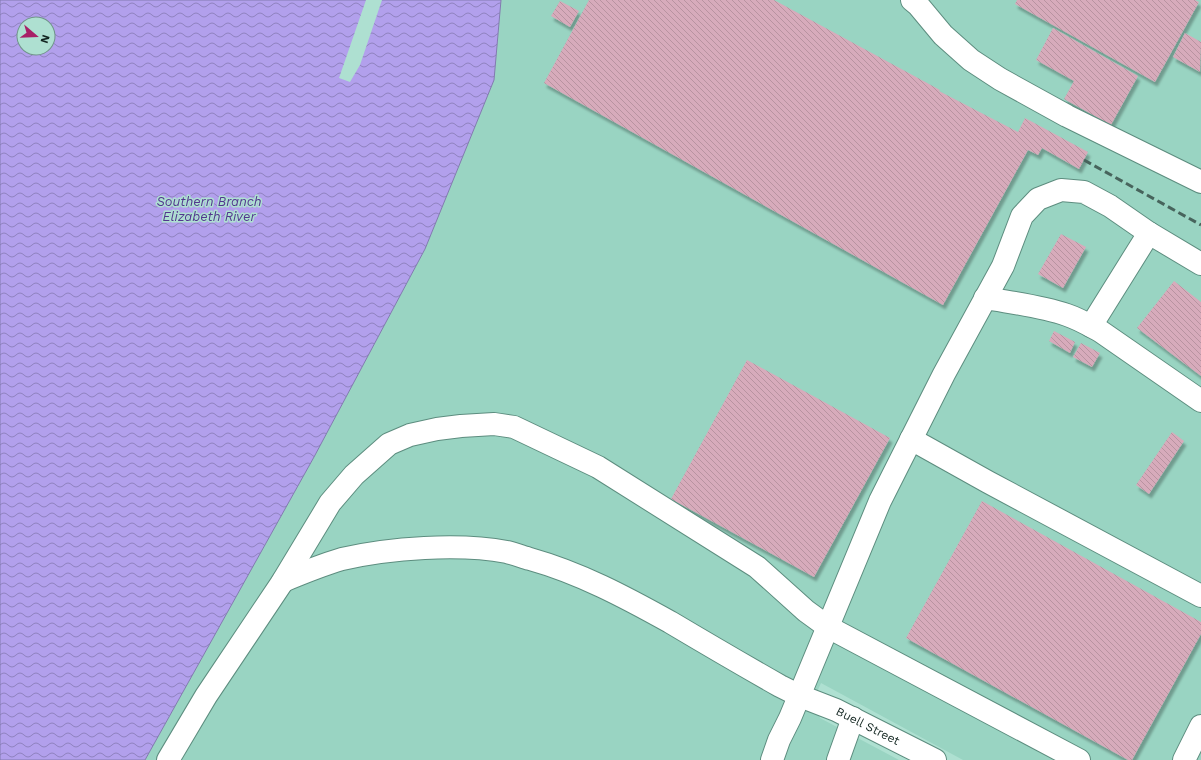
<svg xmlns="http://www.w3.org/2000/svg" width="1201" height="760" font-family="'Work Sans',sans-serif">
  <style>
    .built { fill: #99d4c2 }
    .water { fill: url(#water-waves); stroke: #827baf; fill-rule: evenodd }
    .pier { fill: #aee0d1 }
    .building { fill: url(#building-back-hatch); filter: url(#shadow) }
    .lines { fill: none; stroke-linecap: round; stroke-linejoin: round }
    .minor-casing { stroke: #5d8d7f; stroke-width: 24 }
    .minor { stroke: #fff; stroke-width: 22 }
    .rail { stroke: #47645c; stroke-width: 3; stroke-dasharray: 8 4; stroke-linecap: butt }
    .labels { text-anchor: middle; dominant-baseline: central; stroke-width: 3; stroke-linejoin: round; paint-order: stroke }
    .street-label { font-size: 12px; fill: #122520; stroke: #aee0d1 }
    .water-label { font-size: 13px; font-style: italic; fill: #52368e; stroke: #aee0d1 }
  </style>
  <defs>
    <pattern id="water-waves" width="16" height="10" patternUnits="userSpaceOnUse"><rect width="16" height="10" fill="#b2a0ec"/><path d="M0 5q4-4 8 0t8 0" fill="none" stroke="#8f82bf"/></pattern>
    <pattern id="building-back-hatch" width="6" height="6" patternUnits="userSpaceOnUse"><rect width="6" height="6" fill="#d7abbb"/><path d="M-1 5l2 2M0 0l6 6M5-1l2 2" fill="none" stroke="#b893a0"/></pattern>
    <filter id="shadow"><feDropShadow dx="2.5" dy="4.5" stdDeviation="1" flood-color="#0004"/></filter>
  </defs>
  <rect width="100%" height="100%" fill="#aee0d1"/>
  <path class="built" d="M501 0H1201V760H963L821 683 813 701 820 718 899 760H145L314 457 425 249 494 80Z"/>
  <path class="water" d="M0 0H501L494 80 425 249 314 457 145 760H0ZM24 24H48V48H24Z"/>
  <path class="pier" d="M366 0H382L360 65 350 82 339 78Z"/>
  <g class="building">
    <path d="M589 0H774L940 90 939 91 1018 132 1025 118 1088 152 1079 169 1042 148 1038 155 1028 150 943 305 544 83Z"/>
    <path d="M1017 0H1195L1199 2 1155 82 1015 4Z"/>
    <path d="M560 1 579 11 570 27 551 16Z"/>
    <path d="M1053 28 1138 76 1111 125 1064 99 1074 81 1036 60Z"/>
    <path d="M1185 33 1201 42 1200 72 1173 57Z"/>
    <path d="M1061 234 1086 247 1063 288 1038 274Z"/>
    <path d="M1174 281 1201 302V376L1137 328Z"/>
    <path d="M1054 331 1075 342 1070 353 1049 341Z"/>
    <path d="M1081 343 1100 353 1092 367 1073 357Z"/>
    <path d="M747 360 890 438 814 577 671 499Z"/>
    <path d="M1172 432 1184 441 1149 494 1136 485Z"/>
    <path d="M982 501 1201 622V634L1132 760H1128L906 638Z"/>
  </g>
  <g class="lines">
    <g class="minor-casing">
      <g id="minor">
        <path d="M912 0 918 5 943 35 971 60 1000 79 1067 116 1201 182"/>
        <path d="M985 298C1013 303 1041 306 1067 315 1079 319 1089 325 1100 331L1201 401"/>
        <path d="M1091 326 1149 233 1201 264"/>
        <path d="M911 439 988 482 1201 596"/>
        <path id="s1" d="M283 581C302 573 322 565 342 559 390 548 459 543 507 552 515 554 523 557 530 559 580 573 625 597 670 622 707 644 743 665 780 686L800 696 836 710 935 760"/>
        <path d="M168 760 206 696 283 581 330 503 354 475 389 444 410 435 437 429 461 426 494 424 514 427 598 467 757 567 806 611 828 627 1079 760"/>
        <path d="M772 760 779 740 790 718 880 501 944 374 1003 266 1022 216 1038 199 1061 190 1084 192 1110 206 1149 233"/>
        <path d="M838 760 853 718"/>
        <path d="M1184 760 1201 726"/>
      </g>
    </g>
    <use href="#minor" class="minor"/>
    <path class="rail" d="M1084 160 1201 225"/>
  </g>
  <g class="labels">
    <g class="street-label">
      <text stroke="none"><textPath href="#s1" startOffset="631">Buell Street</textPath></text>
    </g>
    <g class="water-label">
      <text x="209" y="201">Southern Branch<tspan x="209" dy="15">Elizabeth River</tspan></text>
    </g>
  </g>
  <g transform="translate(36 36) rotate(109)"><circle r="19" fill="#aee0d1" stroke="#70958a"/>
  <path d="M0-3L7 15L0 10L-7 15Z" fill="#a82067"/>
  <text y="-6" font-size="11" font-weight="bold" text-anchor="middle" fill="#122520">N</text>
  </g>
</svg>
